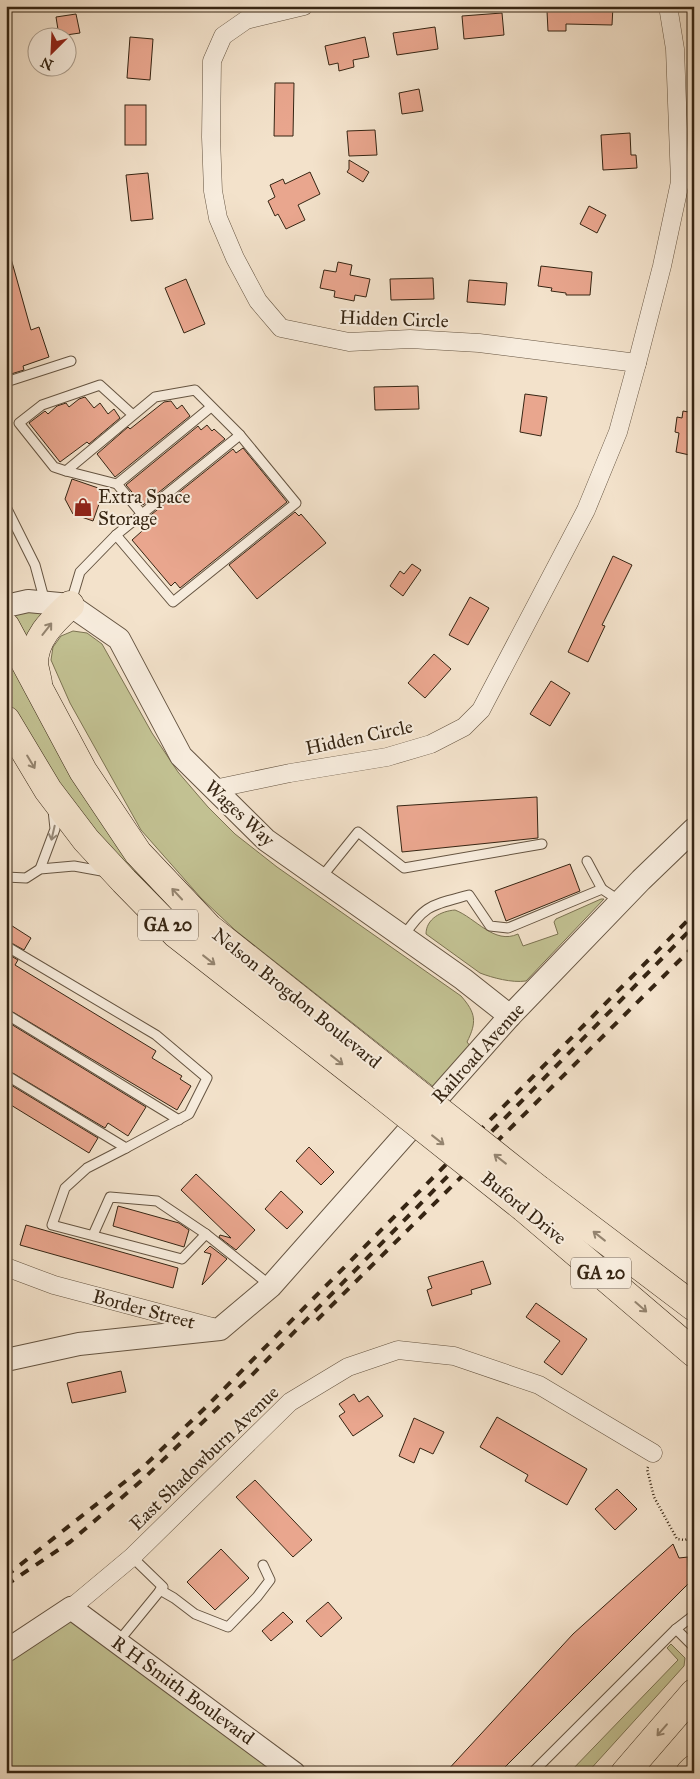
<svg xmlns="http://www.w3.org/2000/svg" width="700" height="1779" font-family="'IM FELL Great Primer',serif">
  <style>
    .green { fill: #c2c192; stroke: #7c7352 }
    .building { fill: #e9a68e; stroke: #362513 }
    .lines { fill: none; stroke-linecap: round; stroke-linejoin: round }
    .service-casing { stroke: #655441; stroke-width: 11 }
    .minor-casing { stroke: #655441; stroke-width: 19 }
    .tertiary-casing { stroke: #655441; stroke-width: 24 }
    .primary-casing { stroke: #362513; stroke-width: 29 }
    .trunk-casing { stroke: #362513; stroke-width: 29 }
    .path { stroke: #362513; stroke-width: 2.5; stroke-dasharray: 1 2.5; stroke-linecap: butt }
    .service { stroke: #f7ecdd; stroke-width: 9 }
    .minor { stroke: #f7ecdd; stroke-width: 18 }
    .tertiary { stroke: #f7ecdd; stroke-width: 22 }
    .primary { stroke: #f3e2cb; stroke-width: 28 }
    .trunk { stroke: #f3e2cb; stroke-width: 28 }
    .rail { stroke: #362513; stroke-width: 4; stroke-dasharray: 9 9; stroke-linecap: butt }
    .trunk-bridge-casing { stroke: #362513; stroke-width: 29; stroke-linecap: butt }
    .trunk-bridge { stroke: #f3e2cb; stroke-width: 28 }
    .oneway { stroke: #94846f }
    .oneway2 { stroke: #968878 }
    .labels { text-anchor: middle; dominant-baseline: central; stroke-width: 4; stroke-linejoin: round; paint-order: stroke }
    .shield { fill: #f7ecdd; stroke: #706150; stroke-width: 1 }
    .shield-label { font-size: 18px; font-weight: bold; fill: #362513 }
    .street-label { font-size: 19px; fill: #362513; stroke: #f7ecdd }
    .poi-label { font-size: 19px; fill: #362513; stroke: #f7ecdd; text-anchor: start }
  </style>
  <rect width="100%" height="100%" fill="#f3e2cb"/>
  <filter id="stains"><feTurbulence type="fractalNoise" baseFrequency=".004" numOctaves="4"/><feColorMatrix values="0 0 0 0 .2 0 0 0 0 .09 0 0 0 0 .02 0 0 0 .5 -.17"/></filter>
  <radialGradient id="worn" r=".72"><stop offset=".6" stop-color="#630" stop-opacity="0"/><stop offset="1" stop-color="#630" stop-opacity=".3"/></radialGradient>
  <g class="green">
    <path d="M41 606 43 617 30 643 12 614Z"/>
    <path d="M73 631 87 633 102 644 152 733 178 772 208 807 235 834 277 867 461 996C476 1013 477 1022 467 1042L471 1047 435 1088 235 930 201 898 141 830 70 703 51 660 53 647 61 636Z"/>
    <path d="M6 651 168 901 161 907 119 864 18 727 6 704Z"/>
    <path d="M601 899H604L526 981C512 983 493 978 480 973L426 934C426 919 441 911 455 910 476 918 494 945 518 934L523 946 558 934 554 922 556 919Z"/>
    <path d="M70 1613 292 1773H6V1649Z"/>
    <path d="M671 1644 685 1658 684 1666 587 1773H569L678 1660 667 1648Z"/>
  </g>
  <g class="building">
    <path d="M589 6H613L612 25 566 24V31H548L547 11 589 10Z"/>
    <path d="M502 13 504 35 464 39 462 16Z"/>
    <path d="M76 14 80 33 59 36 56 17Z"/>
    <path d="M435 27 438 49 397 55 393 33Z"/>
    <path d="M130 37 153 39 150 80 127 78Z"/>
    <path d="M365 37 369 57 353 60 354 67 339 71 338 63 329 65 325 46Z"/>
    <path d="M275 83H294L293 136H274Z"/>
    <path d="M419 89 423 111 402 114 399 93Z"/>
    <rect x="125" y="105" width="21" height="40"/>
    <path d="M375 130 377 155 349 156 347 131Z"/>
    <path d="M630 133 631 155H636L637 168 603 170 601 135Z"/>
    <path d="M349 160 369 172 363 182 347 172 349 169Z"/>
    <path d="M310 172 320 194 298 205 305 220 286 229 278 214 275 216 268 201 275 197 270 185 283 179 285 184Z"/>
    <path d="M148 173 153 219 131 221 126 175Z"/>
    <path d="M589 206 606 215 597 233 580 224Z"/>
    <path d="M10 255 31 330 39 327 49 357 23 366 24 370 11 374 10 370 6 371V256Z"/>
    <path d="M338 262 352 265 350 275 370 279 366 297 355 295 354 301 334 297 335 291 320 288 324 270 336 272Z"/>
    <path d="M541 266 592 272 590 295H566V293L551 291 552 288 538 286Z"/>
    <path d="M433 278 434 299 391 300 390 279Z"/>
    <path d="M186 279 205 324 184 333 165 288Z"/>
    <path d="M469 280 507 283 505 305 467 302Z"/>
    <path d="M418 386 419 409 375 410 374 387Z"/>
    <path d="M525 394 547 397 541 436 520 432Z"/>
    <path d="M85 397 94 408 100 403 108 414 114 409 120 418 89 444 87 442 60 462 29 423 45 411 48 414 57 406 66 403 69 407 79 399Z"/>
    <path d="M171 401 177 409 182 405 190 416 115 477 97 454 128 427 130 429 164 402Z"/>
    <path d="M683 411 694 413V456L676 452 679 433 675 432 677 417 682 418Z"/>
    <path d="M207 425 212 431 214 429 225 439 143 505 126 485 198 426 201 430Z"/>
    <path d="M243 448 287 502 180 588 175 582 171 586 132 540 151 523 147 518 233 449 236 453Z"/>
    <path d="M72 479 104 490 93 521 73 514 65 499Z"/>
    <path d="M295 512 299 516 301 514 326 543 257 599 229 565Z"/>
    <path d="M613 556 632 565 602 625 605 626 588 662 568 652Z"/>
    <path d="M412 564 421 570 403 596 390 586 400 571 404 574Z"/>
    <path d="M470 597 489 608 468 645 449 635Z"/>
    <path d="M434 654 451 669 425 698 408 683Z"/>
    <path d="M551 681 570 693 550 726 530 714Z"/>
    <path d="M537 797 538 838 402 852 397 806Z"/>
    <path d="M570 864 580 891 506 921 495 891Z"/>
    <path d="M6 922 31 938 24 950 6 940Z"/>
    <path d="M6 953 18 960 15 965 156 1051 152 1058 182 1076 180 1079 191 1086 177 1110 6 1008Z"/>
    <path d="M6 1021 146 1107 128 1136 108 1123 105 1128 6 1069Z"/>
    <path d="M6 1082 98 1138 89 1153 6 1102Z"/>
    <path d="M309 1147 334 1172 321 1185 296 1161Z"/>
    <path d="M196 1174 255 1230 236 1250 219 1237 220 1235 231 1238 181 1190Z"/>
    <path d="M281 1191 303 1212 287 1229 265 1209Z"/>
    <path d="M118 1206 179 1223 189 1230 184 1247 113 1226Z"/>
    <path d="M26 1225 178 1268 173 1288 20 1245Z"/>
    <path d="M210 1246 227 1259 202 1285 211 1254 204 1252Z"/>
    <path d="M483 1261 491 1284 471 1290 472 1294 432 1306 427 1290 432 1288 428 1277Z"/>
    <path d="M536 1303 587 1339 562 1375 544 1362 560 1341 526 1317Z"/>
    <path d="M121 1371 126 1392 72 1403 67 1383Z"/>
    <path d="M354 1394 359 1402 368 1396 383 1416 353 1436 339 1416 345 1412 339 1404Z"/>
    <path d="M497 1417 587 1469 567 1505 525 1481 528 1475 480 1447Z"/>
    <path d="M414 1418 444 1432 433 1454 420 1448 414 1463 399 1456Z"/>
    <path d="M255 1480 312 1540 293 1557 236 1497Z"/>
    <path d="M617 1489 637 1509 615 1530 595 1509Z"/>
    <path d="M673 1544 679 1558 688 1557 689 1583 499 1773H445L573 1634Z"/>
    <path d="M221 1549 249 1578 215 1610 187 1582Z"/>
    <path d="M328 1602 342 1618 321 1637 306 1621Z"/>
    <path d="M283 1612 293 1622 271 1641 262 1631Z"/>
  </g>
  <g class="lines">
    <g class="service-casing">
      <g id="service">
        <path d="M6 382 71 361"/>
        <path d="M66 471 117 484 211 407"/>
        <path d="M117 484 142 514"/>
        <path d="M6 507 35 565 45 602"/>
        <path d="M116 535 173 602 296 503 240 435"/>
        <path d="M71 602 80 572 116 535 240 435 195 390 155 397 66 471 54 467 19 423 42 405 100 385 133 415"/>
        <path d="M587 861 602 889"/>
        <path d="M40 869 55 829 53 810"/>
        <path d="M6 877 26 878 40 869 74 866 107 872"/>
        <path d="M320 879 358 832 404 868 542 844"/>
        <path d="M403 937C425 904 432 905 469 895L490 926 508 928 602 889 620 901"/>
        <path d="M6 946 156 1035 207 1078 189 1114 126 1148 6 1075"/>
        <path d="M6 1014 179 1120"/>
        <path d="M126 1148 87 1168 65 1188 52 1225 182 1259 206 1234 271 1286"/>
        <path d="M93 1235 110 1197 157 1201 206 1234"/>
        <path d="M160 1590 174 1598 195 1614 228 1627 257 1597 270 1580 263 1565"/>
        <path d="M676 1629 694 1647"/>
        <path d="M118 1642 163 1587 132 1557"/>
        <path d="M532 1773 676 1629 694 1615"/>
      </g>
    </g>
    <g class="minor-casing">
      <g id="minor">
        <path d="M304 6 246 20 223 36 212 61 211 137 213 191 218 218 235 258 258 301 281 328 349 342 410 339 479 343 637 363"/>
        <path d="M214 789 290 773 387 757 431 744 464 727 481 710 586 510 618 432 637 363 662 266 680 182 675 49 668 6"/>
        <path d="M6 1267 54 1285 212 1327"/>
        <path d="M71 1608 132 1557 290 1402 348 1367 398 1350 454 1356 539 1385 653 1453"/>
      </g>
    </g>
    <g class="tertiary-casing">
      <g id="tertiary">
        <path d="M6 606 28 601 70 605 119 639 181 756 266 840 463 979 510 1016"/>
        <path d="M6 1360 79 1344 220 1329 271 1286 510 1016 641 880 694 829"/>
        <path d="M6 1651 71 1608 294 1773"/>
      </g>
    </g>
    <g class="primary-casing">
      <g id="primary">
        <path d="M625 1773 694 1693"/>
        <path d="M690 1773 694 1769"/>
      </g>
    </g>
    <g class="trunk-casing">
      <g id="trunk">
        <path d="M6 627 83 771 138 853 209 928 389 1071"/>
        <path d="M38 683C37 677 35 670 34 664 34 638 53 621 70 605"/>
        <path d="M6 720 48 790 86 840 124 881 176 934 373 1088"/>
        <path d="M538 1189 694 1307"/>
        <path d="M524 1208 694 1353"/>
      </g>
    </g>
    <path class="path" d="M648 1467 647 1469 654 1497 677 1539 685 1540 694 1537"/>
    <use href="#service" class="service"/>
    <use href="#minor" class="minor"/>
    <use href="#tertiary" class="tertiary"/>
    <use href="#primary" class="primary"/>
    <use href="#trunk" class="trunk"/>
    <g class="rail">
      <path d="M317 1320 694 946"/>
      <path d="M6 1576 141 1469 204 1409 694 914"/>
      <path d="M6 1585 70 1542 141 1481 248 1379 694 926"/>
    </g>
    <g class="trunk-bridge-casing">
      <g id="trunk-bridge">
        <path d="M389 1071 538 1189"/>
        <path d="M373 1088 524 1208"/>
      </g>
    </g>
    <use href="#trunk-bridge" class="trunk-bridge"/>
  </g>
  <defs><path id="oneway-shaft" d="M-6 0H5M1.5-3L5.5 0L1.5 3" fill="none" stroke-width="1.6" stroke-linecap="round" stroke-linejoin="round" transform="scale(1.25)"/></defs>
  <g class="oneway">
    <use href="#oneway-shaft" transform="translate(47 629) rotate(-52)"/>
    <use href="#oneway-shaft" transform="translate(31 762) rotate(59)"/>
    <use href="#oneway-shaft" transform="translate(177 894) rotate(-133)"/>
    <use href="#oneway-shaft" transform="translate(209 960) rotate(38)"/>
    <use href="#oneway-shaft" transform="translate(337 1060) rotate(38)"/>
    <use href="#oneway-shaft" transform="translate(438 1140) rotate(38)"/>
    <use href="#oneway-shaft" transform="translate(500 1159) rotate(-142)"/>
    <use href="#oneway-shaft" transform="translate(599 1236) rotate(-142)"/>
    <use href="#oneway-shaft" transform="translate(641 1307) rotate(41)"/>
    <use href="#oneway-shaft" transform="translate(662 1730) rotate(131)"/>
  </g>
  <use class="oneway2" href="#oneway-shaft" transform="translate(53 833) rotate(103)"/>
  <defs>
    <g id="shop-bare" transform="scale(1.5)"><path d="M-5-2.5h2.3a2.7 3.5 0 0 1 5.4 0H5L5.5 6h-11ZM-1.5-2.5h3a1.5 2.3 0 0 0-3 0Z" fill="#8f2418" stroke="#f7ecdd" stroke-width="2.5" paint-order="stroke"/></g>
  </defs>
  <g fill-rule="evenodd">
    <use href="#shop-bare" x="83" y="507"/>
  </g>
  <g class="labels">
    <g class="shield">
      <rect x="138" y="909.5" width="60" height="31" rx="4"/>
      <rect x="571" y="1257.5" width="60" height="31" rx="4"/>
    </g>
    <g class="shield-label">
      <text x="168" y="925">GA 20</text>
      <text x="601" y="1273">GA 20</text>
    </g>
    <g class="street-label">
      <text transform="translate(394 319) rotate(2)">Hidden Circle</text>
      <text transform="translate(359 737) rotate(-12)">Hidden Circle</text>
      <text transform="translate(240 813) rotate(43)">Wages Way</text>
      <text transform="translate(297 998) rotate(39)">Nelson Brogdon Boulevard</text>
      <text transform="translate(478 1053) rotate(-48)">Railroad Avenue</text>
      <text transform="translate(524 1208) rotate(39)">Buford Drive</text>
      <text transform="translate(144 1309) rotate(15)">Border Street</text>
      <text transform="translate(204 1458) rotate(-44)">East Shadowburn Avenue</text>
      <text transform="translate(183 1690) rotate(36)">R H Smith Boulevard</text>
    </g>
    <g class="poi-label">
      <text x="98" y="496">Extra Space<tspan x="98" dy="22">Storage</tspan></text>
    </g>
  </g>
  <rect width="700" height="1779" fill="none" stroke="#f3e2cb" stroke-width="25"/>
  <rect x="8" y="8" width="685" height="1764" fill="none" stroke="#362513" stroke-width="2.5"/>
  <rect x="12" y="12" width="675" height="1754" fill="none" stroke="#362513"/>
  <g transform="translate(52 52) rotate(204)"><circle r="24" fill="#f7ecdd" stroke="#aa9c8c"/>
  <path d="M0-4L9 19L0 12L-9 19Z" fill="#8f2418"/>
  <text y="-8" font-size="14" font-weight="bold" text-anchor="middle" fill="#362513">N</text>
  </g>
  <rect width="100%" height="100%" filter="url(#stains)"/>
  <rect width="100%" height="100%" fill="url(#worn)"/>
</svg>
